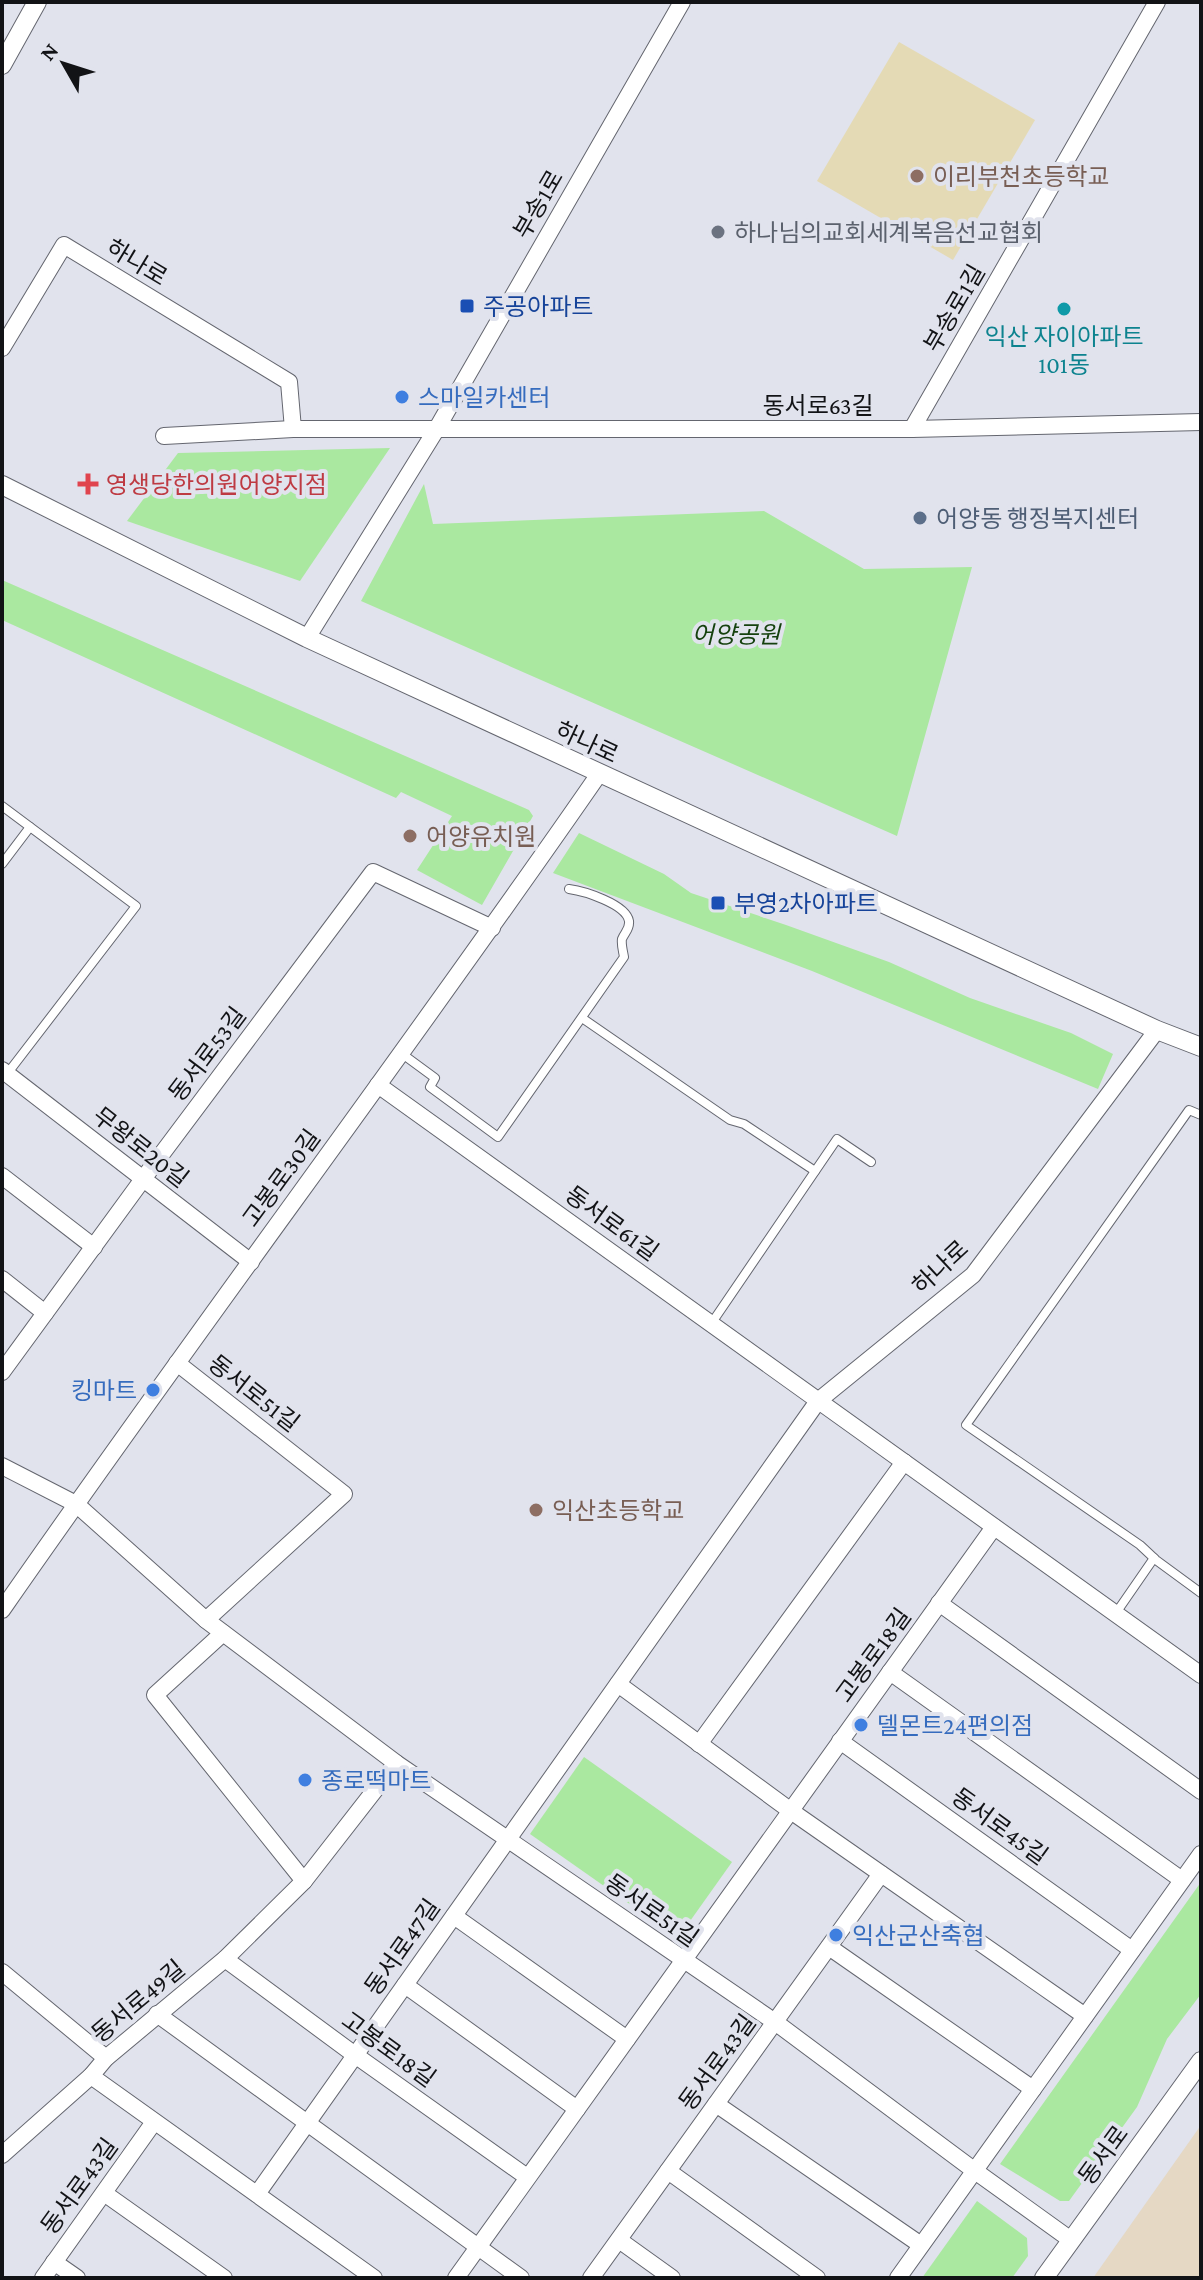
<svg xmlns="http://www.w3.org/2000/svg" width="1203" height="2280" font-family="'Crimson Pro','Noto Sans KR',serif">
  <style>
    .industrial { fill: #e5d8c4 }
    .green { fill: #aae8a0 }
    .sand { fill: #e4dab5 }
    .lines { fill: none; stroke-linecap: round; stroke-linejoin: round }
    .service-casing { stroke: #64666f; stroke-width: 10 }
    .minor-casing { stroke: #64666f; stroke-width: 18 }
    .tertiary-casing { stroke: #64666f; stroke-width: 20 }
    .service { stroke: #fff; stroke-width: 8 }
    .minor { stroke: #fff; stroke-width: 16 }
    .tertiary { stroke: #fff; stroke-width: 18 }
    .education-dot { fill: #8d6e63; stroke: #e1e3ed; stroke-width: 3 }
    .worship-dot { fill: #6b7280; stroke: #e1e3ed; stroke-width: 3 }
    .transit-dot { fill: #1a4fb4; stroke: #e1e3ed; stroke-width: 3 }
    .culture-dot { fill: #0f9aa8; stroke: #e1e3ed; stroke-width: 3 }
    .shop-dot { fill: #3f7fe0; stroke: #e1e3ed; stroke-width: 3 }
    .health-dot { fill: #e0444e; stroke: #e1e3ed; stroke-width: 3 }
    .service-dot { fill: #5c6f8a; stroke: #e1e3ed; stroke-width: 3 }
    .labels { text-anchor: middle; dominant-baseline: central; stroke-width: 8; stroke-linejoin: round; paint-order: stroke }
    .education-label { font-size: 24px; fill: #785e54; stroke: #e1e3ed; text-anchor: start }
    .street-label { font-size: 24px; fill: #121316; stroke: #e1e3ed }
    .worship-label { font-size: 24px; fill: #5b616d; stroke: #e1e3ed; text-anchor: start }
    .transit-label { font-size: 24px; fill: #164399; stroke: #e1e3ed; text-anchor: start }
    .culture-label { font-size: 24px; fill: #0d838f; stroke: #e1e3ed }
    .shop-label { font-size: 24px; fill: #366cbe; stroke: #e1e3ed; text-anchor: start }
    .health-label { font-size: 24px; fill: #be3a42; stroke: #e1e3ed; text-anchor: start }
    .service-label { font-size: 24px; fill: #4e5e75; stroke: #e1e3ed; text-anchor: start }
    .park-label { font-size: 24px; font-style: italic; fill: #15410e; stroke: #e1e3ed }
  </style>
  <rect width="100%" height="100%" fill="#e1e3ed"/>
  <path class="industrial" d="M1201 2125V2278H1093Z"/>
  <g class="green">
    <path d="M390 448 300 581 127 521 178 453Z"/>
    <path d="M424 484 433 524 764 511 864 569 972 567 897 836 361 601Z"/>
    <path d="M2 580 529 810 533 816 482 905 417 870 452 816 401 792 396 798 2 620Z"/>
    <path d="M579 833 664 874 691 893 786 925 889 962 970 998 1071 1033 1113 1054 1098 1089 812 971 553 873Z"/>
    <path d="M584 1757 732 1862 678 1938 530 1834Z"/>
    <path d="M1201 1882V1994L1167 2039 1137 2107 1069 2201H1060L1000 2164Z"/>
    <path d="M977 2201 1027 2238 1028 2256 1012 2278H922Z"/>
  </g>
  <path class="sand" d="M899 42 1035 120 953 260 817 181Z"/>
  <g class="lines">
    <g class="service-casing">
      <g id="service">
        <path d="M2 806 136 906 7 1074"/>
        <path d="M2 864 30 827"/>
        <path d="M582 1018 730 1120 744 1124 815 1171"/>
        <path d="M401 1053 435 1078 430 1087 498 1137 624 957C623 951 621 944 622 939 625 932 630 929 629 921 626 904 584 891 569 889"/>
        <path d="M1201 1115 1189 1110 966 1425 1140 1545 1156 1560 1201 1593"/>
        <path d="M711 1324 837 1139 871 1162"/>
        <path d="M1116 1613 1154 1558"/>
      </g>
    </g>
    <g class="minor-casing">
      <g id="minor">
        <path d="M2 348 64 245 289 382 293 429"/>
        <path d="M912 429 1157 2"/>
        <path d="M164 436 293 429H912L1201 422"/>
        <path d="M307 638 436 430 682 2"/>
        <path d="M2 1070 251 1262"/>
        <path d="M378 1085 1201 1675"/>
        <path d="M2 1176 94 1247"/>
        <path d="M2 1279 45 1313"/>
        <path d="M177 1363 344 1494 206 1620"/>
        <path d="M2 1372 143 1179 373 872 492 928"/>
        <path d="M2 1466 76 1504 206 1620 396 1763 775 2022 975 2171 1071 2240"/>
        <path d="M939 1603 1201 1791"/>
        <path d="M2 1610C197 1329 404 1056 599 774"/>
        <path d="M223 1633 155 1695 304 1881"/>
        <path d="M890 1672 1182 1880"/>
        <path d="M618 1684 791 1811 1085 2016"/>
        <path d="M840 1741 1132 1950"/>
        <path d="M699 1744 904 1462"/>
        <path d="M454 1916 627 2039"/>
        <path d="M829 1947 1033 2089"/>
        <path d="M225 1959 355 2055 527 2177"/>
        <path d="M2 1972 106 2058"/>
        <path d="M405 1985 577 2109"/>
        <path d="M157 2014 521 2278"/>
        <path d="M91 2076 374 2278"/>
        <path d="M716 2104 921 2245"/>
        <path d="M2 2155 91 2076 106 2058 225 1959 304 1881 396 1763"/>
        <path d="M668 2171 817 2278"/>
        <path d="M104 2193 224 2278"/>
        <path d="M257 2194 818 1401 973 1275 1157 1030"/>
        <path d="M619 2240 672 2278"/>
        <path d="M54 2262 77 2278"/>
        <path d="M43 2278 154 2122"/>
        <path d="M456 2278 994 1527"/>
        <path d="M591 2278 881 1874"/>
        <path d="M898 2278 1201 1854"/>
      </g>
    </g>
    <g class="tertiary-casing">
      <g id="tertiary">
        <path d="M2 65 37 2"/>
        <path d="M2 485 307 638 1157 1030 1201 1047"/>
        <path d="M1044 2278 1201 2061"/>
      </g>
    </g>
    <use href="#service" class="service"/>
    <use href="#minor" class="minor"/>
    <use href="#tertiary" class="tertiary"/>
  </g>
  <g class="education-dot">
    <circle cx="917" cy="176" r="8"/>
    <circle cx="410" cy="836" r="8"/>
    <circle cx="536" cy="1510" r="8"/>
  </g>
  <circle class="worship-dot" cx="718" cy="232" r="8"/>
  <g class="transit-dot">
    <rect x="459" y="298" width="16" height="16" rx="4"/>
    <rect x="710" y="895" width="16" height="16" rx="4"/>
  </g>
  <circle class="culture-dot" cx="1064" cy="309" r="8"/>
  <g class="shop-dot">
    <circle cx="402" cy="397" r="8"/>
    <circle cx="153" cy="1390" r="8"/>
    <circle cx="861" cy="1725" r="8"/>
    <circle cx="305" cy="1780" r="8"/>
    <circle cx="836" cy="1935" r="8"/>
  </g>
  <path class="health-dot" d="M84 472h8v8h8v8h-8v8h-8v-8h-8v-8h8z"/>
  <circle class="service-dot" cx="920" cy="518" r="8"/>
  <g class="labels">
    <g class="education-label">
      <text x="933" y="176">이리부천초등학교</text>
      <text x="426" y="836">어양유치원</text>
      <text x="552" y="1510">익산초등학교</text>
    </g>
    <g class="street-label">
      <text transform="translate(538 204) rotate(-60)">부송1로</text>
      <text transform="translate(137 262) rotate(31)">하나로</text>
      <text transform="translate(954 308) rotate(-60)">부송로1길</text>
      <text x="818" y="405">동서로63길</text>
      <text transform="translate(587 742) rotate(25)">하나로</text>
      <text transform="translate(207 1054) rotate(-53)">동서로53길</text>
      <text transform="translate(141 1147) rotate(38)">무왕로20길</text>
      <text transform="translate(281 1178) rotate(-54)">고봉로30길</text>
      <text transform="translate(612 1223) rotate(36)">동서로61길</text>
      <text transform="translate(940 1267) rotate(-43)">하나로</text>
      <text transform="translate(254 1393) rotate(38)">동서로51길</text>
      <text transform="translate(873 1655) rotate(-54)">고봉로18길</text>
      <text transform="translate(1000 1826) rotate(36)">동서로45길</text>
      <text transform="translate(652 1910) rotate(35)">동서로51길</text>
      <text transform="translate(402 1947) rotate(-55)">동서로47길</text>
      <text transform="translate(138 2001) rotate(-40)">동서로49길</text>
      <text transform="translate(389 2049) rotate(36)">고봉로18길</text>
      <text transform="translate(717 2062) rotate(-54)">동서로43길</text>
      <text transform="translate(1103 2155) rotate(-54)">동서로</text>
      <text transform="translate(79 2186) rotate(-54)">동서로43길</text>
    </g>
    <g class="worship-label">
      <text x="734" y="232">하나님의교회세계복음선교협회</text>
    </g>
    <g class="transit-label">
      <text x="483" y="306">주공아파트</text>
      <text x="734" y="903">부영2차아파트</text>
    </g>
    <g class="culture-label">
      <text x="1064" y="336">익산 자이아파트<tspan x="1064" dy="28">101동</tspan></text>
    </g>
    <g class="shop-label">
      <text x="418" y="397">스마일카센터</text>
      <text x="137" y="1390" text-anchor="end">킹마트</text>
      <text x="877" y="1725">델몬트24편의점</text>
      <text x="321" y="1780">종로떡마트</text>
      <text x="852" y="1935">익산군산축협</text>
    </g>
    <g class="health-label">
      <text x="106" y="484">영생당한의원어양지점</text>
    </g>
    <g class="service-label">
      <text x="936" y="518">어양동 행정복지센터</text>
    </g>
    <g class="park-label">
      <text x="736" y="634">어양공원</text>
    </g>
  </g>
  <rect width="1203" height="2280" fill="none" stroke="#121316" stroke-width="8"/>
  <g transform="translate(64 64) rotate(309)" stroke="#e1e3ed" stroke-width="6" paint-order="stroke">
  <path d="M0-6L14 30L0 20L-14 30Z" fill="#121316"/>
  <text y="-12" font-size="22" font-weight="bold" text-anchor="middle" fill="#121316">N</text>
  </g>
</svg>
